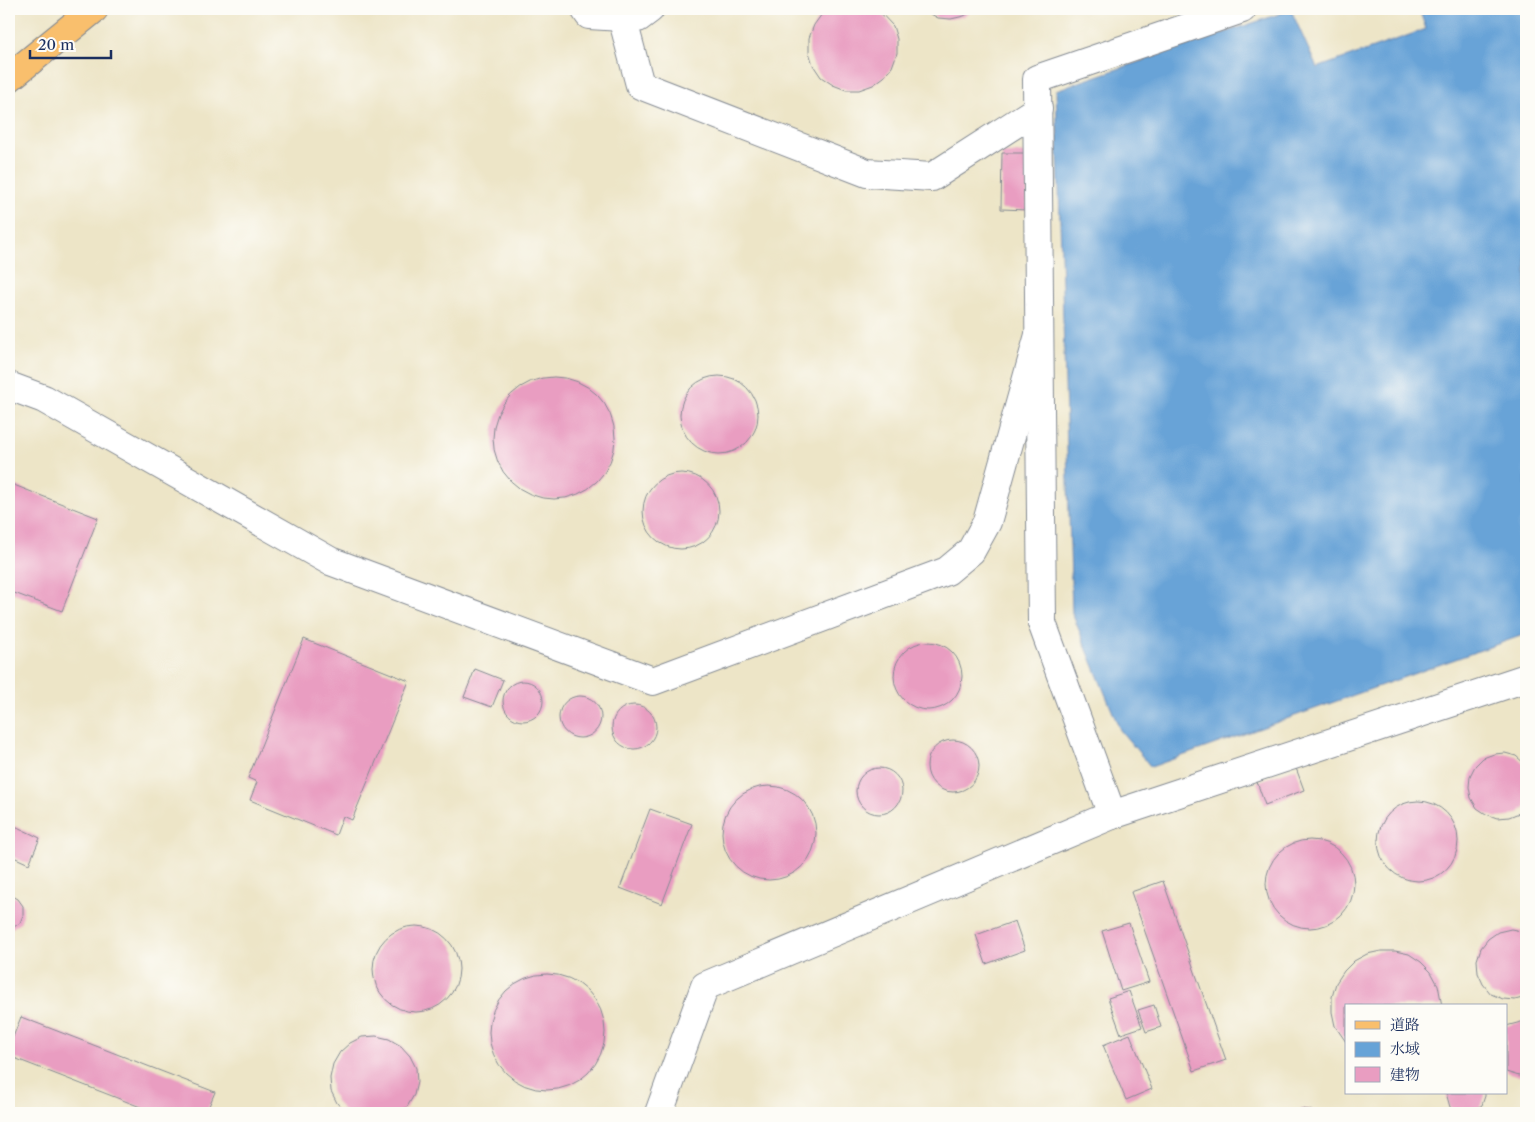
<svg xmlns="http://www.w3.org/2000/svg" width="1535" height="1122" font-family="'Libre Caslon Text','Noto Serif JP',serif">
  <style>
    .water { fill: #67a3d7; stroke: #41699a }
    .building { fill: #e99dc1 }
    .lines { fill: none; stroke-linecap: round; stroke-linejoin: round }
    .minor-casing { stroke: #848a92; stroke-width: 30 }
    .major-casing { stroke: #848a92; stroke-width: 30 }
    .minor { stroke: #fff; stroke-width: 28 }
    .major { stroke: #f9bf6d; stroke-width: 28 }
  </style>
  <rect width="100%" height="100%" fill="#fdfcf7"/>
  <filter id="ink" filterUnits="userSpaceOnUse"><feTurbulence type="fractalNoise" baseFrequency=".02" numOctaves="2"/><feDisplacementMap in="SourceGraphic" scale="10" xChannelSelector="R" yChannelSelector="G"/><feConvolveMatrix kernelMatrix="1 2 1 2 8 2 1 2 1" color-interpolation-filters="sRGB"/></filter>
  <filter id="wash" filterUnits="userSpaceOnUse"><feTurbulence type="fractalNoise" baseFrequency=".0096" numOctaves="4" result="noise"/><feDisplacementMap in="SourceGraphic" scale="20" xChannelSelector="R" yChannelSelector="G"/><feGaussianBlur stdDeviation="1.12" result="paint"/><feColorMatrix in="noise" values="0 0 0 0 0 0 0 0 0 0 0 0 0 0 0 0 0 1.4 0 .05"/><feComposite in="paint" operator="in"/></filter>
  <g filter="url(#wash)">
    <rect width="100%" height="100%" fill="#ede5c7"/>
    <path class="water" d="M1419 9H1526V634L1151 767 1120 730 1072 613 1056 90 1291 10 1317 68 1426 29Z"/>
    <g id="blocks">
      <g class="building">
        <path d="M829 9H877L893 26 897 39V53L892 67 884 77 873 85 859 90H846L833 85 821 77 813 65 809 52V38L814 25 822 14Z"/>
        <path d="M922 9H976L964 16 951 19 938 18Z"/>
        <path d="M1002 153H1028L1027 210 1001 209Z"/>
        <circle cx="719" cy="415" r="39"/>
        <circle cx="554" cy="438" r="61"/>
        <circle cx="681" cy="511" r="38"/>
        <path d="M9 483 98 518 62 611 9 591Z"/>
        <path d="M304 639 409 681 352 820 343 816 336 835 250 800 257 782 248 778Z"/>
        <circle cx="928" cy="676" r="34"/>
        <path d="M475 669 503 680 492 707 464 697Z"/>
        <circle cx="523" cy="701" r="20"/>
        <circle cx="580" cy="717" r="21"/>
        <circle cx="634" cy="727" r="22"/>
        <circle cx="953" cy="766" r="26"/>
        <path d="M1505 753 1516 756 1526 765V806L1519 813 1509 817 1497 818 1486 814 1477 808 1471 798 1469 787 1470 776 1475 766 1483 758 1494 754Z"/>
        <circle cx="879" cy="791" r="23"/>
        <path d="M1296 768 1304 790 1265 805 1257 782Z"/>
        <circle cx="769" cy="833" r="47"/>
        <circle cx="1418" cy="841" r="40"/>
        <path d="M650 809 692 824 662 904 620 888Z"/>
        <path d="M15 826 40 838 29 864 9 855V839Z"/>
        <circle cx="1310" cy="884" r="44"/>
        <path d="M1163 881 1226 1060 1194 1071 1131 892Z"/>
        <path d="M9 894 18 899 23 906V915L20 923 9 930Z"/>
        <path d="M1015 921 1025 950 986 964 976 935Z"/>
        <path d="M1129 923 1149 982 1121 991 1102 931Z"/>
        <circle cx="416" cy="969" r="43"/>
        <path d="M1511 929 1526 932V997L1515 1000 1503 999 1491 994 1483 984 1478 973 1477 960 1481 948 1488 939 1498 932Z"/>
        <path d="M1381 951H1395L1409 954 1421 962 1431 972 1438 985 1442 1006H1346V1042L1335 1026 1332 1012V997L1336 983 1344 971 1354 961 1367 954Z"/>
        <circle cx="547" cy="1032" r="58"/>
        <path d="M1129 991 1142 1027 1121 1034 1108 998Z"/>
        <path d="M1154 1005 1161 1027 1146 1032 1138 1010Z"/>
        <path d="M21 1017 215 1092 206 1113H156L9 1056V1047Z"/>
        <path d="M1521 1022 1526 1023V1075L1519 1076 1506 1072V1026Z"/>
        <path d="M1130 1034 1152 1089 1126 1100 1103 1045Z"/>
        <path d="M376 1036 389 1039 401 1046 410 1056 416 1068 417 1082 414 1095 407 1107 400 1113H346L337 1103 331 1091 330 1078 333 1064 340 1052 350 1043 362 1037Z"/>
        <path d="M1446 1093H1485V1096L1482 1105 1475 1110 1467 1113 1458 1112 1450 1107Z"/>
        <path d="M1301 1109 1310 1110 1315 1113H1289Z"/>
      </g>
    </g>
  </g>
  <g filter="url(#ink)">
    <use href="#blocks" fill-opacity="0" stroke="#848a92" stroke-width="1"/>
    <g class="lines">
      <g class="minor-casing">
        <g id="minor">
          <path d="M585 9 589 15 638 18 650 9"/>
          <path d="M622 17 640 85 867 173 932 177 1038 109"/>
          <path d="M9 386 44 399 330 561 653 681 947 571 971 551 987 522 1039 335"/>
          <path d="M1112 815 1042 623 1037 79 1242 9"/>
          <path d="M659 1113 705 986 1112 815 1526 678"/>
        </g>
      </g>
      <g class="major-casing">
        <path id="major" d="M9 78 94 9"/>
      </g>
      <use href="#minor" class="minor"/>
      <use href="#major" class="major"/>
    </g>
  </g>
  <rect width="1535" height="1122" fill="none" stroke="#fdfcf7" stroke-width="30"/>
  <rect x="1345" y="1004" width="162" height="90" fill="#fdfcf7" stroke="#a3aaba"/>
  <rect x="1355" y="1021" width="25" height="8" fill="#f9bf6d" stroke="#a3aaba"/>
  <text x="1390" y="1030" font-size="15" fill="#1b2f5e">道路</text>
  <rect x="1355" y="1042" width="25" height="15" fill="#67a3d7" stroke="#a3aaba"/>
  <text x="1390" y="1054" font-size="15" fill="#1b2f5e">水域</text>
  <rect x="1355" y="1067" width="25" height="15" fill="#e99dc1" stroke="#a3aaba"/>
  <text x="1390" y="1080" font-size="15" fill="#1b2f5e">建物</text>
  <path d="M30 50v8h81v-8" fill="none" stroke="#1b2f5e" stroke-width="2.5"/>
  <text x="38" y="50" font-size="15" fill="#1b2f5e" stroke="#fdfcf7" stroke-width="4" paint-order="stroke">20 m</text>
</svg>
